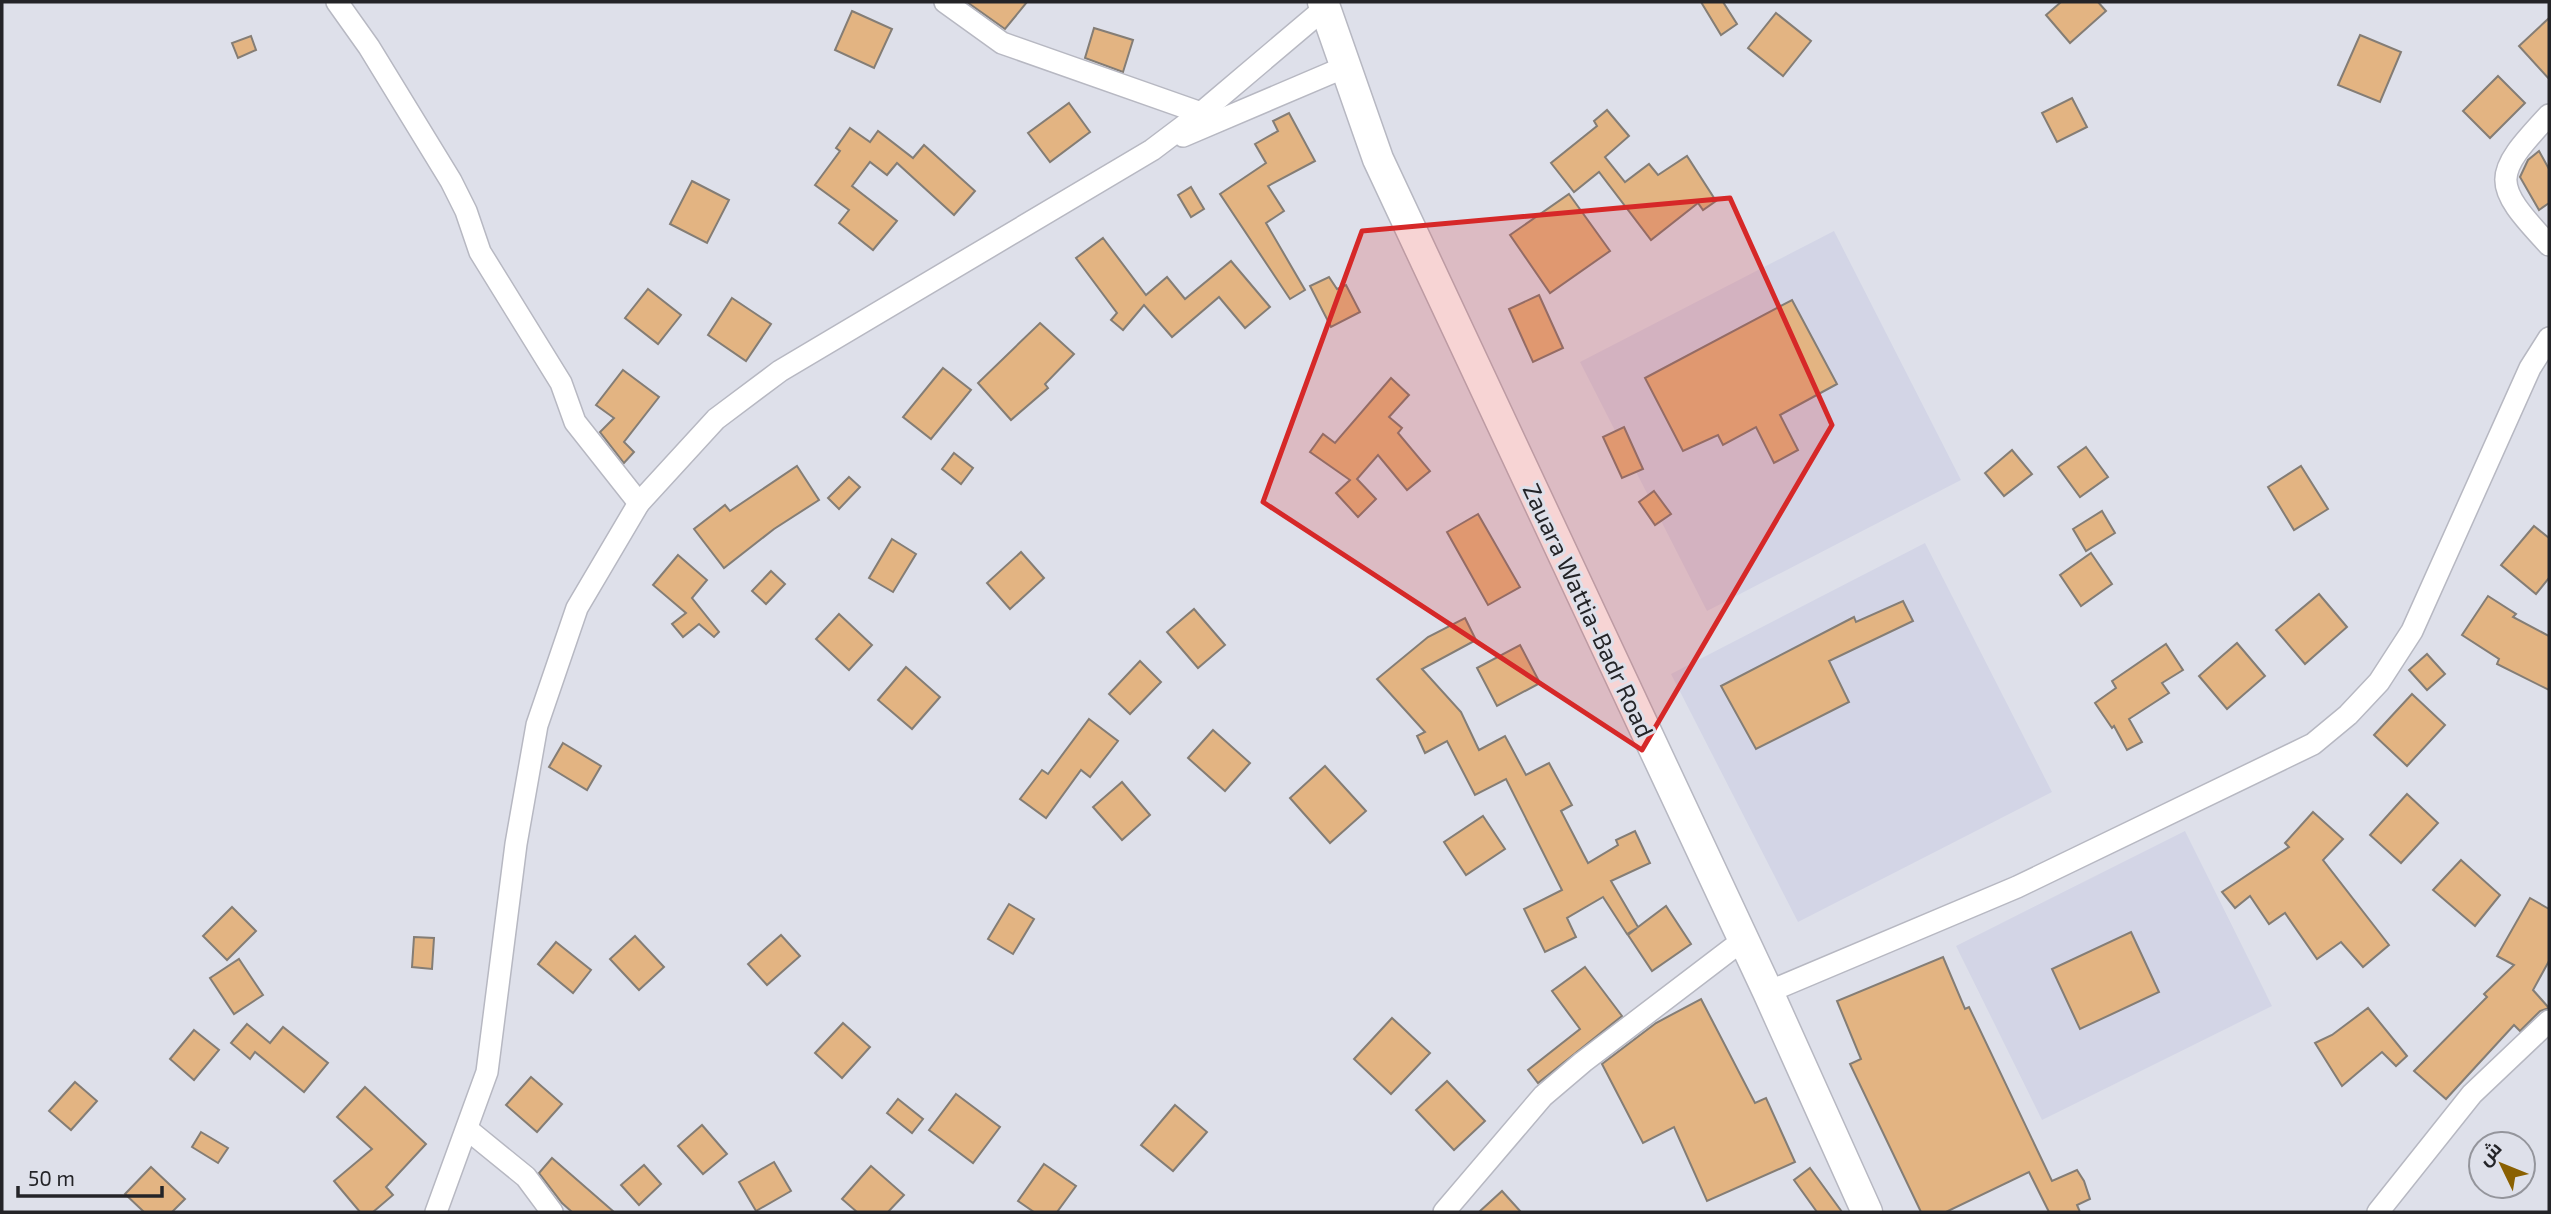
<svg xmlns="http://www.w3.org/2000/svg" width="2551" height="1214" font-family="'Exo 2',Cairo,sans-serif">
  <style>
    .built { fill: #d3d5e6 }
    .building { fill: #e3b482; stroke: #847d75; stroke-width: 2 }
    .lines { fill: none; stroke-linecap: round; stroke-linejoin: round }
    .minor-casing { stroke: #b7b8c2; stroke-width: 24 }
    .highway-casing { stroke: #b7b8c2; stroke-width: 33 }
    .minor { stroke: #fff; stroke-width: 21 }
    .highway { stroke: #fff; stroke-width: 30 }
    .marked { fill: #d62828; fill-opacity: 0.2; stroke: #d62828; stroke-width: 5; stroke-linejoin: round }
    .labels { text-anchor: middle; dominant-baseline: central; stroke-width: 6; stroke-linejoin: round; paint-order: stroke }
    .street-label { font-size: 24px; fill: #242428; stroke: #dee0ea }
  </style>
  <rect width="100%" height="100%" fill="#dee0ea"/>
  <g class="built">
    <path d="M1834 231 1961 480 1707 611 1580 362Z"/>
    <path d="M1925 543 2052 792 1798 922 1671 674Z"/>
    <path d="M2185 831 2272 1006 2042 1120 1956 946Z"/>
  </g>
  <g class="building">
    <path d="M967 2H1027L1005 29Z"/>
    <path d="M1701 2H1723L1737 24 1721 35Z"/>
    <path d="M2061 2H2098L2106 11 2070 43 2046 15Z"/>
    <path d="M852 11 892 29 874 68 835 50Z"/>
    <path d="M1776 13 1811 41 1783 76 1748 48Z"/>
    <path d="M2549 18V79L2519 46Z"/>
    <path d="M1094 28 1133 40 1123 72 1085 58Z"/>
    <path d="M2360 35 2401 52 2380 102 2338 85Z"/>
    <path d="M251 36 256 50 238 58 232 43Z"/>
    <path d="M2498 76 2525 103 2490 138 2463 111Z"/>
    <path d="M2072 98 2087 127 2057 142 2042 113Z"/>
    <path d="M1069 103 1090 132 1050 162 1028 133Z"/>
    <path d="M1607 110 1629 136 1605 157 1625 182 1649 164 1658 175 1687 156 1716 201 1703 210 1698 203 1651 240 1599 172 1574 192 1551 163 1597 126 1594 121Z"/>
    <path d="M1289 113 1315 161 1268 186 1284 211 1266 223 1305 290 1290 299 1220 194 1266 163 1255 144 1278 131 1273 121Z"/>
    <path d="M850 128 870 142 878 131 913 158 924 145 975 191 954 215 897 163 887 175 870 162 852 186 897 221 873 250 839 223 849 210 815 185 840 151 836 148Z"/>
    <path d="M2539 151 2549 169V203L2539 210 2520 177 2528 160Z"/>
    <path d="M692 181 729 200 707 243 670 224Z"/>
    <path d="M1191 187 1204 209 1191 217 1178 195Z"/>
    <path d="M1569 194 1610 251 1550 293 1510 235Z"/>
    <path d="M1103 238 1146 295 1167 277 1185 299 1231 261 1270 307 1245 328 1219 297 1172 337 1144 305 1123 330 1111 320 1117 313 1076 258Z"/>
    <path d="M1329 277 1337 289 1346 285 1360 312 1331 327 1310 286Z"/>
    <path d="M648 289 681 315 658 344 625 318Z"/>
    <path d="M1539 295 1563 348 1533 362 1509 309Z"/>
    <path d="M732 298 771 324 746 361 708 335Z"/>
    <path d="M1792 300 1837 384 1780 415 1798 450 1774 463 1756 427 1723 445 1718 435 1683 451 1645 378Z"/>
    <path d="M1040 323 1074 354 1045 384 1048 388 1011 420 978 383Z"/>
    <path d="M943 368 971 390 931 439 903 417Z"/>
    <path d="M623 370 659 397 624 442 634 452 624 463 600 432 614 418 596 405Z"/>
    <path d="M1391 378 1409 395 1389 417 1402 428 1398 433 1430 471 1407 490 1378 455 1357 479 1376 499 1358 517 1336 493 1350 480 1310 452 1323 434 1335 443Z"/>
    <path d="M1624 427 1643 469 1622 478 1603 437Z"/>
    <path d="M2086 447 2108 477 2080 497 2058 467Z"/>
    <path d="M2012 450 2032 474 2004 496 1985 473Z"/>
    <path d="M954 453 973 468 961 484 942 469Z"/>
    <path d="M797 466 819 500 774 529 724 568 694 529 725 505 730 511Z"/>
    <path d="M2301 466 2328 509 2294 530 2268 487Z"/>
    <path d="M849 477 860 487 839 509 828 498Z"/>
    <path d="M1654 491 1671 514 1655 525 1639 502Z"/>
    <path d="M2102 511 2115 533 2086 551 2073 529Z"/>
    <path d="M1478 514 1520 587 1488 605 1447 532Z"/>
    <path d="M2534 526 2549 538V578L2536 594 2501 565Z"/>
    <path d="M892 539 916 554 893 592 869 578Z"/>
    <path d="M1021 552 1044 578 1010 609 987 583Z"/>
    <path d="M2091 553 2112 584 2081 606 2060 575Z"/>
    <path d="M678 555 707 580 692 598 719 632 714 637 699 624 683 637 672 624 686 613 653 585Z"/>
    <path d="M771 571 785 584 766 604 752 591Z"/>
    <path d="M2319 594 2347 627 2305 664 2276 630Z"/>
    <path d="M2488 596 2516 614 2513 617 2549 636V690L2497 664 2499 659 2462 635Z"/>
    <path d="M1903 601 1913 621 1829 661 1849 702 1756 749 1721 686 1854 617 1856 622Z"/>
    <path d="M1194 609 1225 645 1198 668 1167 632Z"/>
    <path d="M839 614 872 645 849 670 816 639Z"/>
    <path d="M1465 618 1476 640 1422 669 1461 712 1479 750 1505 736 1526 775 1549 763 1572 805 1561 811 1588 863 1618 845 1616 840 1635 831 1650 863 1611 881 1638 927 1666 906 1691 944 1652 971 1628 935 1637 928 1627 934 1603 897 1567 918 1576 937 1545 952 1524 909 1562 890 1506 779 1475 795 1447 741 1425 753 1417 736 1425 732 1377 679 1428 637Z"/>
    <path d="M2237 643 2265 676 2227 709 2199 676Z"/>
    <path d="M2166 644 2183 670 2162 683 2169 693 2129 719 2142 742 2127 750 2114 726 2112 728 2095 703 2116 688 2112 681Z"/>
    <path d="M1520 645 1540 683 1497 706 1477 668Z"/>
    <path d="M2427 654 2445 674 2427 690 2409 670Z"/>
    <path d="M1140 661 1161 682 1130 714 1109 694Z"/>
    <path d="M906 667 940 697 912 729 878 700Z"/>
    <path d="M2412 694 2445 725 2407 766 2374 735Z"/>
    <path d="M1089 719 1118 741 1090 777 1081 770 1046 818 1020 799 1042 770 1048 774Z"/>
    <path d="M1213 730 1250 763 1225 791 1188 758Z"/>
    <path d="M563 743 601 766 587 790 549 767Z"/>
    <path d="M1325 766 1366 811 1330 843 1290 798Z"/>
    <path d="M1122 782 1150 815 1122 840 1093 807Z"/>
    <path d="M2407 794 2438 823 2401 863 2370 835Z"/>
    <path d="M2313 812 2343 839 2323 860 2389 945 2363 967 2341 942 2317 959 2285 913 2269 924 2250 896 2235 908 2222 892 2289 847 2285 843Z"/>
    <path d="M1483 816 1505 849 1466 875 1444 842Z"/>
    <path d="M2461 860 2500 895 2475 926 2433 890Z"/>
    <path d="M2530 898 2549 909V961L2533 990 2549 1008 2540 1011 2520 1031 2514 1025 2446 1099 2414 1071 2487 997 2484 994 2514 965 2497 956Z"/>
    <path d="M1009 904 1034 919 1013 954 988 939Z"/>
    <path d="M232 907 256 931 227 960 203 936Z"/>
    <path d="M2131 932 2159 992 2080 1029 2052 969Z"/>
    <path d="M781 935 800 956 767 985 748 964Z"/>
    <path d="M635 936 664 967 639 990 610 959Z"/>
    <path d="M414 937 434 938 432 969 412 967Z"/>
    <path d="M556 942 591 970 573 993 538 964Z"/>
    <path d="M1943 957 1965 1009 1969 1007 2052 1181 2077 1170 2084 1181 2090 1199 2077 1205 2080 1212H2049L2029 1172 1946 1212H1921L1850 1064 1861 1059 1837 1001Z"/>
    <path d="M239 959 263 995 234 1014 210 978Z"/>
    <path d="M1585 967 1622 1016 1538 1083 1528 1070 1580 1029 1552 991Z"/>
    <path d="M1701 999 1755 1103 1766 1098 1795 1162 1707 1201 1674 1127 1643 1143 1602 1064 1656 1023Z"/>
    <path d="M2368 1008 2407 1056 2396 1066 2382 1052 2342 1086 2315 1043 2332 1035Z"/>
    <path d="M1392 1018 1430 1053 1391 1094 1354 1059Z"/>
    <path d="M843 1023 870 1047 842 1078 815 1053Z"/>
    <path d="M247 1024 270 1043 283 1027 328 1063 304 1092 255 1052 250 1059 231 1043Z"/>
    <path d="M194 1030 219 1050 194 1080 170 1059Z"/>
    <path d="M531 1077 562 1104 537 1132 506 1105Z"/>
    <path d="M1447 1081 1485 1121 1454 1150 1416 1110Z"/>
    <path d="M75 1082 97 1101 71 1130 49 1111Z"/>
    <path d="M365 1087 426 1144 386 1187 393 1195 373 1212H360L334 1181 372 1149 337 1117Z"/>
    <path d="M956 1094 1000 1127 973 1163 929 1130Z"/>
    <path d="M898 1099 923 1119 912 1133 887 1113Z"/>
    <path d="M1175 1105 1207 1132 1173 1171 1141 1145Z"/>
    <path d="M702 1125 727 1154 703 1174 678 1146Z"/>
    <path d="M201 1132 228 1148 218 1163 192 1147Z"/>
    <path d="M552 1158 614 1212H572L562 1203 539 1173Z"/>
    <path d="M774 1162 791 1191 756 1211 739 1182Z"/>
    <path d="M1044 1164 1076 1186 1057 1212H1034L1018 1201Z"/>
    <path d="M644 1165 661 1184 639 1205 621 1185Z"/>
    <path d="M871 1166 904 1195 888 1212H857L842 1199Z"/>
    <path d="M151 1167 185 1199 172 1212H144L125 1194Z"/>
    <path d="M1810 1168 1842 1212H1817L1794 1180Z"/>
    <path d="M1502 1191 1521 1212H1479Z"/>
  </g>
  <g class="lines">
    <g class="minor-casing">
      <g id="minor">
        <path d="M337 2 369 47 451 181 466 211 480 252 561 383 575 422 639 503"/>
        <path d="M945 2 1002 43 1201 113"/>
        <path d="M2549 115C2492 176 2491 183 2549 245"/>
        <path d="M1183 136 1345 67"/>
        <path d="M1768 992 2017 887 2313 744 2348 715 2379 682 2412 631 2530 368 2549 338"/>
        <path d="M467 1129 526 1177 552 1212"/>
        <path d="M436 1212 487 1072 516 844 537 725 577 608 639 503 716 419 780 371 1152 150 1201 113 1325 8"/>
        <path d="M1444 1212 1543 1096 1583 1062 1743 940"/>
        <path d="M2378 1212 2472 1094 2549 1021"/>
      </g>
    </g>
    <g class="highway-casing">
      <path id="highway" d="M1323 2 1378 159 1768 992 1867 1212"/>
    </g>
    <use href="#minor" class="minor"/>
    <use href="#highway" class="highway"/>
  </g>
  <path class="marked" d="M1730 198 1832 425 1642 750 1263 502 1362 231Z"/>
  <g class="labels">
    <g class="street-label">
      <text transform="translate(1589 610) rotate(65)">Zauara Wattia-Badr Road</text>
    </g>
  </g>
  <rect width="2551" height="1214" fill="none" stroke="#242428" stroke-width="7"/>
  <g transform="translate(2502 1165) rotate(313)"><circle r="33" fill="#dee0ea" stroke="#94959c" stroke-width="2"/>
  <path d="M0-5L12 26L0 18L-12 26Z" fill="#8a6001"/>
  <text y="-10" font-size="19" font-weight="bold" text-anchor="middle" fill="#242428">ش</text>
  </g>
  <path d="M18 1186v10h144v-10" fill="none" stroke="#242428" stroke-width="3.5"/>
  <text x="28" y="1186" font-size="21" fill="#242428" stroke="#dee0ea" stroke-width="5" paint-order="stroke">50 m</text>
</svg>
